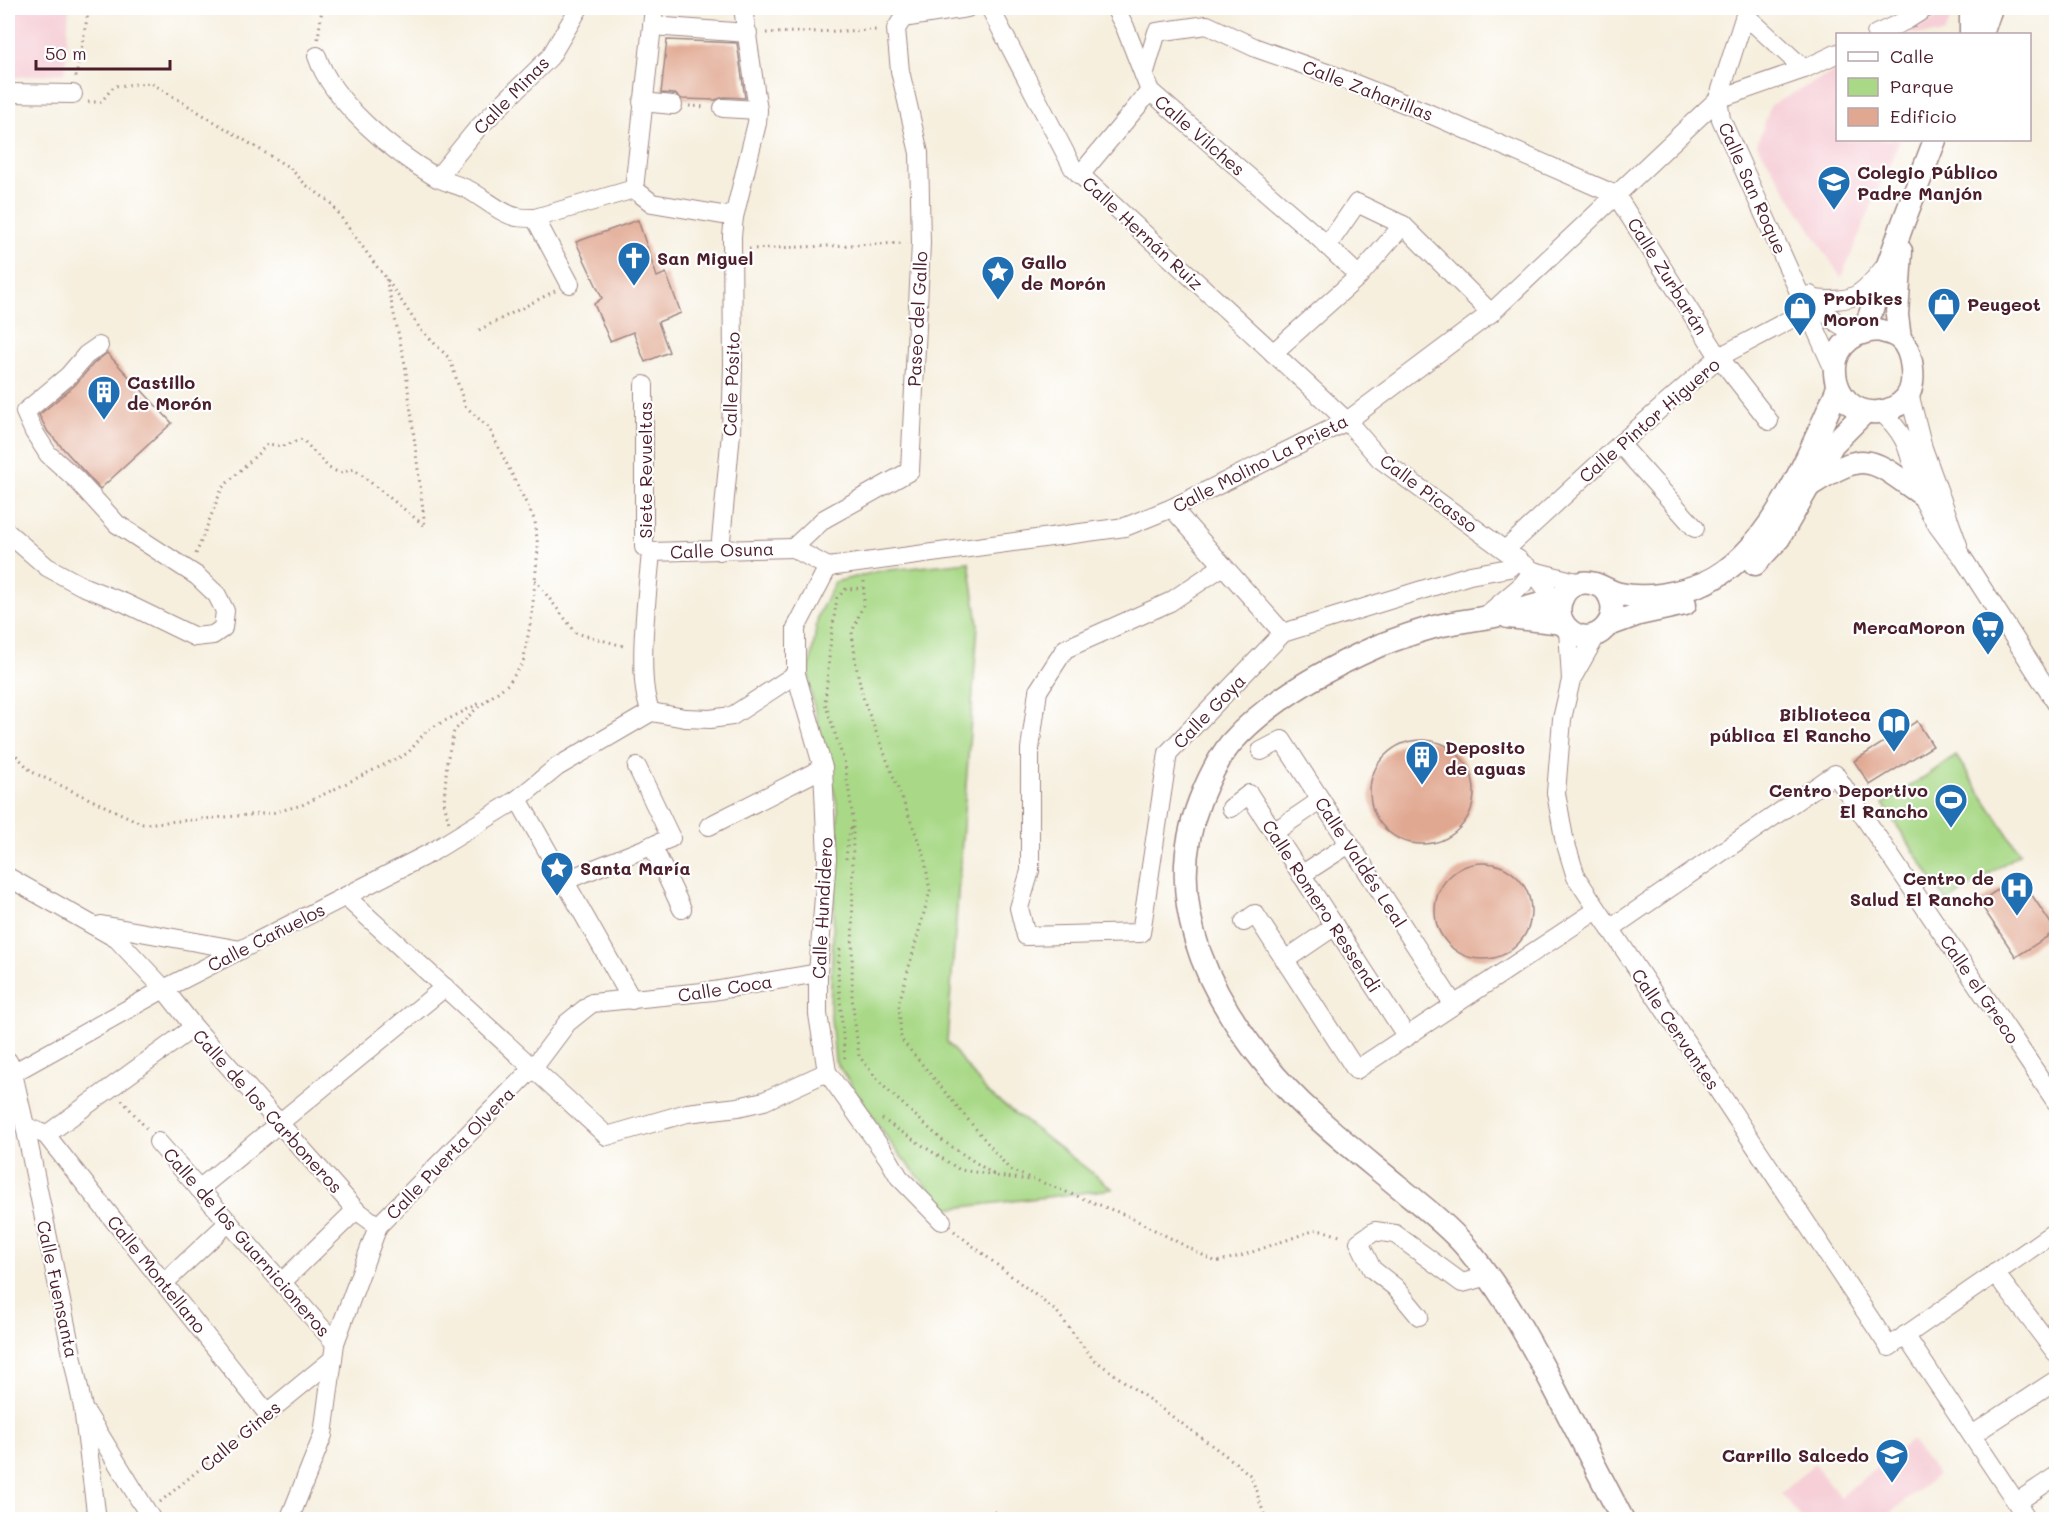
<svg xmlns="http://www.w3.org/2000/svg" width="2064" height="1527" font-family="Mali,sans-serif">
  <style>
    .built { fill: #f6cfd7 }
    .green { fill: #a9d987; stroke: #7a7c59; stroke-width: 1.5 }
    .building { fill: #e1a891 }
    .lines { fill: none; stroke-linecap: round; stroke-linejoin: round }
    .minor-casing { stroke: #a08784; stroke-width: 20 }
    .major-casing { stroke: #a08784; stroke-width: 25 }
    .path { stroke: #a08784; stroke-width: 3; stroke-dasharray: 1.5 4.5; stroke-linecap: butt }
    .minor { stroke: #fff; stroke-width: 18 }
    .major { stroke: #fff; stroke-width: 22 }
    .labels { text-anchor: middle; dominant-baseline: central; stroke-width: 4.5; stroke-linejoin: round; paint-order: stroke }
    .street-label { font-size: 18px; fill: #4a1f2b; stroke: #fff }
    .poi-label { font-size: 18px; font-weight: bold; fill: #4a1f2b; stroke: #fff; text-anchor: start }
  </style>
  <rect width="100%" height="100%" fill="#fff"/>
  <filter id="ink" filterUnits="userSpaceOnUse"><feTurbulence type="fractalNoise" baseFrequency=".0167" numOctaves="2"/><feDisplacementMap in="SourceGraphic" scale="12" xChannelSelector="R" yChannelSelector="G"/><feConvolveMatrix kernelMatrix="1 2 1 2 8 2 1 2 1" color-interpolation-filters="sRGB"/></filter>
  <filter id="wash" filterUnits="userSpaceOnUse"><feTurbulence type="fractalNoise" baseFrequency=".008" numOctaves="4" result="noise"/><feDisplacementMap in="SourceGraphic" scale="24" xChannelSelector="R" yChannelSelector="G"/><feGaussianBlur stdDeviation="1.35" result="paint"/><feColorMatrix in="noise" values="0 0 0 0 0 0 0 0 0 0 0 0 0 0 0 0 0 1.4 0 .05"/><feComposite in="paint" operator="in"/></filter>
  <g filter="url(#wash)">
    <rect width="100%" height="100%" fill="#f6efde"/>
    <g class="built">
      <path d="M8 8H69L65 73 8 78Z"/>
      <path d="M1955 9 1944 34H1906Z"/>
      <path d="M1837 70 1838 140H1900L1841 278 1757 144 1771 105Z"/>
      <path d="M1911 1440 1938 1475 1886 1516 1888 1519H1802L1781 1493 1814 1464 1840 1497Z"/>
    </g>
    <g class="green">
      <path d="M969 562 978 624 947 1042 987 1092 1113 1189 946 1209 894 1148 835 1061 830 1008 838 809 808 681 818 615 835 582 879 571Z"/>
      <path d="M1956 756 2020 853 1947 902 1883 804Z"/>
    </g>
    <g id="blocks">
      <g class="building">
        <path d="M667 40 737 43 745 98 724 97 715 100 682 99 675 94 661 93Z"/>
        <path d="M638 220 657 277 666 273 681 313 658 322 669 352 645 362 633 332 610 341 594 304 602 298 576 242Z"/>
        <path d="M107 353 172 423 100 489 48 432 39 415 75 385 94 363Z"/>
        <path d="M1917 721 1933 746 1870 785 1854 761Z"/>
        <circle cx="1422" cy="792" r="52"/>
        <circle cx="1483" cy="911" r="48"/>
        <path d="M2019 876 2056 931 2016 957 1979 902Z"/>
      </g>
    </g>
  </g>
  <g filter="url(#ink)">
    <use href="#blocks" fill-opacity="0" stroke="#a08784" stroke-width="1.5"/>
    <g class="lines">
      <g class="minor-casing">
        <g id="minor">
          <path d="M990 8 1073 168 1347 421 1380 459 1533 571 1559 607"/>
          <path d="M1115 8 1125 27 1150 91 1319 238 1359 276 1403 225"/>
          <path d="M1745 15 1804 69 1718 99Z"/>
          <path d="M652 26 748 33"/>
          <path d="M1876 34 1907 20 1926 8"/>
          <path d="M317 56C332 102 393 152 434 176 445 182 458 185 469 190 482 197 503 215 517 217 523 218 529 218 535 218"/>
          <path d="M1804 69 1838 53"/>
          <path d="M1144 75 1157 32 1207 25 1256 48 1338 77 1423 111 1616 195"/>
          <path d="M8 93 73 94"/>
          <path d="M1718 99 1721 119 1835 372"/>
          <path d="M642 102 673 105"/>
          <path d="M723 108 758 110"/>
          <path d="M1080 175 1150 91"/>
          <path d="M437 178 477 129 550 57 579 8"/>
          <path d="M634 189 654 8"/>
          <path d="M634 189 652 203 734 217"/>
          <path d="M1616 195 1719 357 1769 421"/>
          <path d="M1327 246 1357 203 1403 225 1491 313"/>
          <path d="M570 284 535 218 634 189"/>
          <path d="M1810 295C1827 313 1834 327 1860 332"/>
          <path d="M1814 299C1852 303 1861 297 1885 266"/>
          <path d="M1273 353 1359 276"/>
          <path d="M644 385V547L651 552"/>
          <path d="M1909 393 1923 448 1958 545"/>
          <path d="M1881 412C1913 440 1908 458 1921 494 1930 517 1944 537 1961 555L2056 703"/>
          <path d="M1620 444 1695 528"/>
          <path d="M1172 508 1283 633"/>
          <path d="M8 533 47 567 82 586 125 603 195 637 213 635 223 628 225 611 217 595 197 576 117 524 76 479 48 454 34 432 25 412 68 376 86 355 99 346"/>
          <path d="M793 548 824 519 910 471 921 243 919 153 900 71 896 29 903 18 967 8"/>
          <path d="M793 548 828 567"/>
          <path d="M1505 550 1620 444 1719 357 1808 310"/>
          <path d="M720 551 731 433 733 366 732 236 734 217 757 123 758 110 743 8"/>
          <path d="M651 552C648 589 635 681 651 712"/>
          <path d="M651 552 793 548"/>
          <path d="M1223 566 1170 602 1065 649 1038 691 1030 749V871L1019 908 1026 936 1141 933 1168 753 1283 633 1470 575 1509 568 1518 559"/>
          <path d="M828 567 1125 527 1172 508 1347 421 1491 313 1718 99"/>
          <path d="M828 567 796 628V674L823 768 827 859 818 973V1014L827 1072 888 1158 899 1177 942 1221"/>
          <path d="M1533 571 1580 583"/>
          <path d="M1483 618 1523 584 1533 571"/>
          <path d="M1568 629 1571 680"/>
          <path d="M1597 634 1571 680 1562 719 1556 793 1564 838 1576 877 1889 1347 2056 1231"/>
          <path d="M1261 751 1282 740 1454 1005"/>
          <path d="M518 799 632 1000"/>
          <path d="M1231 808 1249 794 1407 1037"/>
          <path d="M709 826 823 768"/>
          <path d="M1274 832 1321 800"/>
          <path d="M652 845 682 909"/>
          <path d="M1301 875 1349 844"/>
          <path d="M8 877 117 939 164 989 194 1027 356 1210 378 1226"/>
          <path d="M564 881 671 838 637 767"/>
          <path d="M346 897 607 1136 687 1113 738 1107 764 1101 827 1072"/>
          <path d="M1244 922 1255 914 1356 1070 1597 910"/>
          <path d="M101 925 241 950"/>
          <path d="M1610 929 1835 774 2056 1102"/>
          <path d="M1285 960 1335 926"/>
          <path d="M8 1061 13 1073 25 1126 83 1408 97 1520"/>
          <path d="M13 1073 164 989 432 852 518 799 557 767 651 712 685 718 710 719 732 716 796 674"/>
          <path d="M25 1126 46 1135 267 1413 333 1359"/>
          <path d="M46 1135 194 1027"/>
          <path d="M158 1142 335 1343"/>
          <path d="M199 1189 445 987"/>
          <path d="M1995 1273 2056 1353"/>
          <path d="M282 1282 356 1210"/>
          <path d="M164 1283 229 1222"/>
          <path d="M1419 1316 1395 1287 1372 1269 1359 1242 1375 1231 1395 1234 1462 1283 1489 1276"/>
          <path d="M1905 1335 2028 1520"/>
          <path d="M87 1414 152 1520"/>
          <path d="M1972 1435 2056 1380"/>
          <path d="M2017 1502 2056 1476"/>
          <path d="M289 1520 323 1435 335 1343 378 1226 534 1067 567 1023 592 1003 713 991 818 973"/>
        </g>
      </g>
      <g class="major-casing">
        <g id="major">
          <path d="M1971 34V8"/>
          <path d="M1982 34 1991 8"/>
          <path d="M1877 330C1885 332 1892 333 1899 338 1913 350 1917 384 1906 398 1899 406 1889 411 1878 412 1829 417 1813 335 1877 330Z"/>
          <path d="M1864 331 1903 223 1935 140"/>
          <path d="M1900 339 1897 315 1901 251"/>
          <path d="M1812 484C1868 448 1872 460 1921 494"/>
          <path d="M1755 564 1779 538 1833 444 1865 412"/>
          <path d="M1604 588C1629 617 1593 653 1568 629 1552 614 1560 586 1581 583 1595 580 1606 591 1620 594 1647 600 1679 593 1704 583 1771 554 1810 451 1838 388"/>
          <path d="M1562 598C1541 604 1520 610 1499 615 1477 620 1455 621 1434 627 1416 632 1396 639 1378 646 1326 669 1269 700 1231 743 1217 760 1208 780 1200 800 1163 895 1203 986 1263 1061 1301 1109 1351 1147 1398 1186 1421 1205 1446 1224 1466 1247 1504 1293 1532 1345 1559 1397 1580 1438 1602 1479 1623 1520"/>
          <path d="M1508 617 1563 623"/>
          <path d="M1609 625 1639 614 1685 604"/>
        </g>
      </g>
      <g class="path">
        <path d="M766 33 880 30"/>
        <path d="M318 39 322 8"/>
        <path d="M76 77 89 8"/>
        <path d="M88 102H101L114 86 151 83 290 168 306 185 330 202 380 271 382 272 421 330 450 359 465 406 489 428 535 521 538 548 532 614 523 663 508 684 476 709 454 731 447 761 444 802 449 823"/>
        <path d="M689 106 706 107"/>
        <path d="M749 249 904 243"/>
        <path d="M479 330 555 291"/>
        <path d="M196 554 222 488 268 444 283 446 302 439 329 468 340 473 354 469 425 526 405 364 386 278"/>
        <path d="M535 580 576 633 627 647"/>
        <path d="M864 581V603L852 632 856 666 864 701 924 855 930 891 899 1003 901 1039 1010 1170 1128 1216 1216 1262 1241 1256 1318 1229 1343 1237"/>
        <path d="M864 588 846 589 837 598 831 637 825 703 845 764 853 819 852 998 859 1056 881 1084 943 1141 996 1176 1031 1180"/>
        <path d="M8 747 32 772 143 824 272 813 302 805 408 753 427 730 482 702"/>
        <path d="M846 859 848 840 852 824"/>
        <path d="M840 949 838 972 845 1062"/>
        <path d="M122 1100 147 1129"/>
        <path d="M882 1119 960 1170 995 1175"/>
        <path d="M954 1231 1057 1312 1092 1358 1236 1463 1251 1476 1266 1520"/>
        <path d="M160 1502 254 1424"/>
        <path d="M994 1511 1004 1520"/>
      </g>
      <use href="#minor" class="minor"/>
      <use href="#major" class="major"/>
    </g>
  </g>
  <defs>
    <g id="school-pin" transform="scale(1.725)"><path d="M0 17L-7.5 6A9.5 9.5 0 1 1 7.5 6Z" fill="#1f6fb2" stroke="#fff"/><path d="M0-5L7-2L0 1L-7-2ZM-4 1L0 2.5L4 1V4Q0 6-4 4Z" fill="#fff"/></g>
    <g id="church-pin" transform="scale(1.725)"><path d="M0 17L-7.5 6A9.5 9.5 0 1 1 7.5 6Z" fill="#1f6fb2" stroke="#fff"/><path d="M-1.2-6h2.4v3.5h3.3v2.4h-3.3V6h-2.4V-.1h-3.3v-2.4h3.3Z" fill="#fff"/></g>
    <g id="sight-pin" transform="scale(1.725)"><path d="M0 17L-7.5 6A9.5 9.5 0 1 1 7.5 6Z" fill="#1f6fb2" stroke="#fff"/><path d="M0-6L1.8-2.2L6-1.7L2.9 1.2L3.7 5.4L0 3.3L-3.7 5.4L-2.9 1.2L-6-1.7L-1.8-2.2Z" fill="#fff"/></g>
    <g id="shop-pin" transform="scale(1.725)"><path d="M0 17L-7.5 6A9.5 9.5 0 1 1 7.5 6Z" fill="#1f6fb2" stroke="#fff"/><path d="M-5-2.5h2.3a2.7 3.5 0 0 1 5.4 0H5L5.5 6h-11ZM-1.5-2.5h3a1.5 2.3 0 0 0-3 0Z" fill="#fff"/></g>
    <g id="building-pin" transform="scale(1.725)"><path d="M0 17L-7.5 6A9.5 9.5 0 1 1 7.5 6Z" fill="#1f6fb2" stroke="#fff"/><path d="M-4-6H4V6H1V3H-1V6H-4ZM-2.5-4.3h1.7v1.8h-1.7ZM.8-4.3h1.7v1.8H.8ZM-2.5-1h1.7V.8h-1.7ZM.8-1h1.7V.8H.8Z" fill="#fff"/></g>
    <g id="supermarket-pin" transform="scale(1.725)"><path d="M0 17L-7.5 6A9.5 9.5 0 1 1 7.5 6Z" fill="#1f6fb2" stroke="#fff"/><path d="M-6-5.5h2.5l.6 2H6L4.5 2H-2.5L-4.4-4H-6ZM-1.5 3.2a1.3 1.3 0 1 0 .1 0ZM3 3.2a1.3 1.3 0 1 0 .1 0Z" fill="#fff"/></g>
    <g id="library-pin" transform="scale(1.725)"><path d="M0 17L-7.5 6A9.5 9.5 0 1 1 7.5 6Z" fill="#1f6fb2" stroke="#fff"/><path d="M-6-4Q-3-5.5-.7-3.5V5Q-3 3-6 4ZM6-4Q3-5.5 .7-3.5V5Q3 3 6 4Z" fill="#fff"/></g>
    <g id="stadium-pin" transform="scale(1.725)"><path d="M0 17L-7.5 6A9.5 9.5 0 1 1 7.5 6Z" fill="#1f6fb2" stroke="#fff"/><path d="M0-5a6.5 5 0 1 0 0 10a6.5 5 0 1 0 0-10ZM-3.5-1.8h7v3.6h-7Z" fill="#fff"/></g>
    <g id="hospital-pin" transform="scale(1.725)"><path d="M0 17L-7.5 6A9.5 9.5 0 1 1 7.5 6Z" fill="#1f6fb2" stroke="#fff"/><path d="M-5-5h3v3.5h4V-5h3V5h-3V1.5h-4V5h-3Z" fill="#fff"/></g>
  </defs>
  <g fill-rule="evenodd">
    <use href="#school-pin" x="1834" y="182"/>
    <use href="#church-pin" x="634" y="258"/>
    <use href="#sight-pin" x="998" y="272"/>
    <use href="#shop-pin" x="1944" y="304"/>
    <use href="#shop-pin" x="1800" y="308"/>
    <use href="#building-pin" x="104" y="392"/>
    <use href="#supermarket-pin" x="1988" y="627"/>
    <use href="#library-pin" x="1894" y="724"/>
    <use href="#building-pin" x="1422" y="757"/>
    <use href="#stadium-pin" x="1951" y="800"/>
    <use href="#sight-pin" x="557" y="868"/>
    <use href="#hospital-pin" x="2017" y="888"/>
    <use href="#school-pin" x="1892" y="1455"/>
  </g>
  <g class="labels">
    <g class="street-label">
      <text transform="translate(1368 90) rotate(21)">Calle Zaharillas</text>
      <text transform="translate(511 95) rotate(-46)">Calle Minas</text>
      <text transform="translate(1200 135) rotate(41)">Calle Vilches</text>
      <text transform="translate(1753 188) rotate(66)">Calle San Roque</text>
      <text transform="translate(1143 233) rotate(43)">Calle Hernán Ruiz</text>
      <text transform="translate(1668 276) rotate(58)">Calle Zurbarán</text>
      <text transform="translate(917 319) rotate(-87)">Paseo del Gallo</text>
      <text transform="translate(731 384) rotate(-88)">Calle Pósito</text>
      <text transform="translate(1649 420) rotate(-41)">Calle Pintor Higuero</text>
      <text transform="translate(1260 463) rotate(-27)">Calle Molino La Prieta</text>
      <text transform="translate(645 470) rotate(-90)">Siete Revueltas</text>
      <text transform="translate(1429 493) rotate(37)">Calle Picasso</text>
      <text transform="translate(722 550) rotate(-2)">Calle Osuna</text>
      <text transform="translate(1209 711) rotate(-46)">Calle Goya</text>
      <text transform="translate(1361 862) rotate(57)">Calle Valdés Leal</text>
      <text transform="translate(1322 906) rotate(57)">Calle Romero Ressendi</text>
      <text transform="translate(822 908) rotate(-87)">Calle Hundidero</text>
      <text transform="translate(266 937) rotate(-27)">Calle Cañuelos</text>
      <text transform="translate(725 988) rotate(-9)">Calle Coca</text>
      <text transform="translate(1980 989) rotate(56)">Calle el Greco</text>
      <text transform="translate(1676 1029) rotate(56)">Calle Cervantes</text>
      <text transform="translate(268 1111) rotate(48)">Calle de los Carboneros</text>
      <text transform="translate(450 1153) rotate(-46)">Calle Puerta Olvera</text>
      <text transform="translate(247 1242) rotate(49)">Calle de los Guarnicioneros</text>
      <text transform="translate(157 1274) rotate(51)">Calle Montellano</text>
      <text transform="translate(58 1289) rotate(78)">Calle Fuensanta</text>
      <text transform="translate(240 1436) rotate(-40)">Calle Gines</text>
    </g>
    <g class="poi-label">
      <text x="1857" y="172">Colegio Público<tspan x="1857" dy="21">Padre Manjón</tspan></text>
      <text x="657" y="258">San Miguel</text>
      <text x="1021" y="262">Gallo<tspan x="1021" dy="21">de Morón</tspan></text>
      <text x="1823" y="298">Probikes<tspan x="1823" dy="21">Moron</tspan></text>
      <text x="1967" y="304">Peugeot</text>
      <text x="127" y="382">Castillo<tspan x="127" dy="21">de Morón</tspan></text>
      <text x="1965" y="627" text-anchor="end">MercaMoron</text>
      <text x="1871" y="714" text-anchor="end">Biblioteca<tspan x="1871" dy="21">pública El Rancho</tspan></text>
      <text x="1445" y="747">Deposito<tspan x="1445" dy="21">de aguas</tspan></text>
      <text x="1928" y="790" text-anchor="end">Centro Deportivo<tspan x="1928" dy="21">El Rancho</tspan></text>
      <text x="580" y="868">Santa María</text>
      <text x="1994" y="878" text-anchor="end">Centro de<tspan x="1994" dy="21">Salud El Rancho</tspan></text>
      <text x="1869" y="1455" text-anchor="end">Carrillo Salcedo</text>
    </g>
  </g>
  <rect width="2064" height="1527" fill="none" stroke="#fff" stroke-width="30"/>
  <rect x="1836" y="33" width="195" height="108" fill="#ffffff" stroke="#b7a5aa" stroke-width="1.5"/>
  <rect x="1848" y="52" width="30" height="9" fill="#ffffff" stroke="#b7a5aa" stroke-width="1.5"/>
  <text x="1890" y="63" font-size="18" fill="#4a1f2b">Calle</text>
  <rect x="1848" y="78" width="30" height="18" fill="#a9d987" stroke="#b7a5aa" stroke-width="1.5"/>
  <text x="1890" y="93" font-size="18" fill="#4a1f2b">Parque</text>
  <rect x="1848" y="108" width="30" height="18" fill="#e1a891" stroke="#b7a5aa" stroke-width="1.5"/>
  <text x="1890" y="123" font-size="18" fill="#4a1f2b">Edificio</text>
  <path d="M36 60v9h134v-9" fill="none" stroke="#4a1f2b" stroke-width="3"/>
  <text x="45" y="60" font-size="18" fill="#4a1f2b" stroke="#ffffff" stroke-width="4.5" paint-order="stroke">50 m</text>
</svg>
